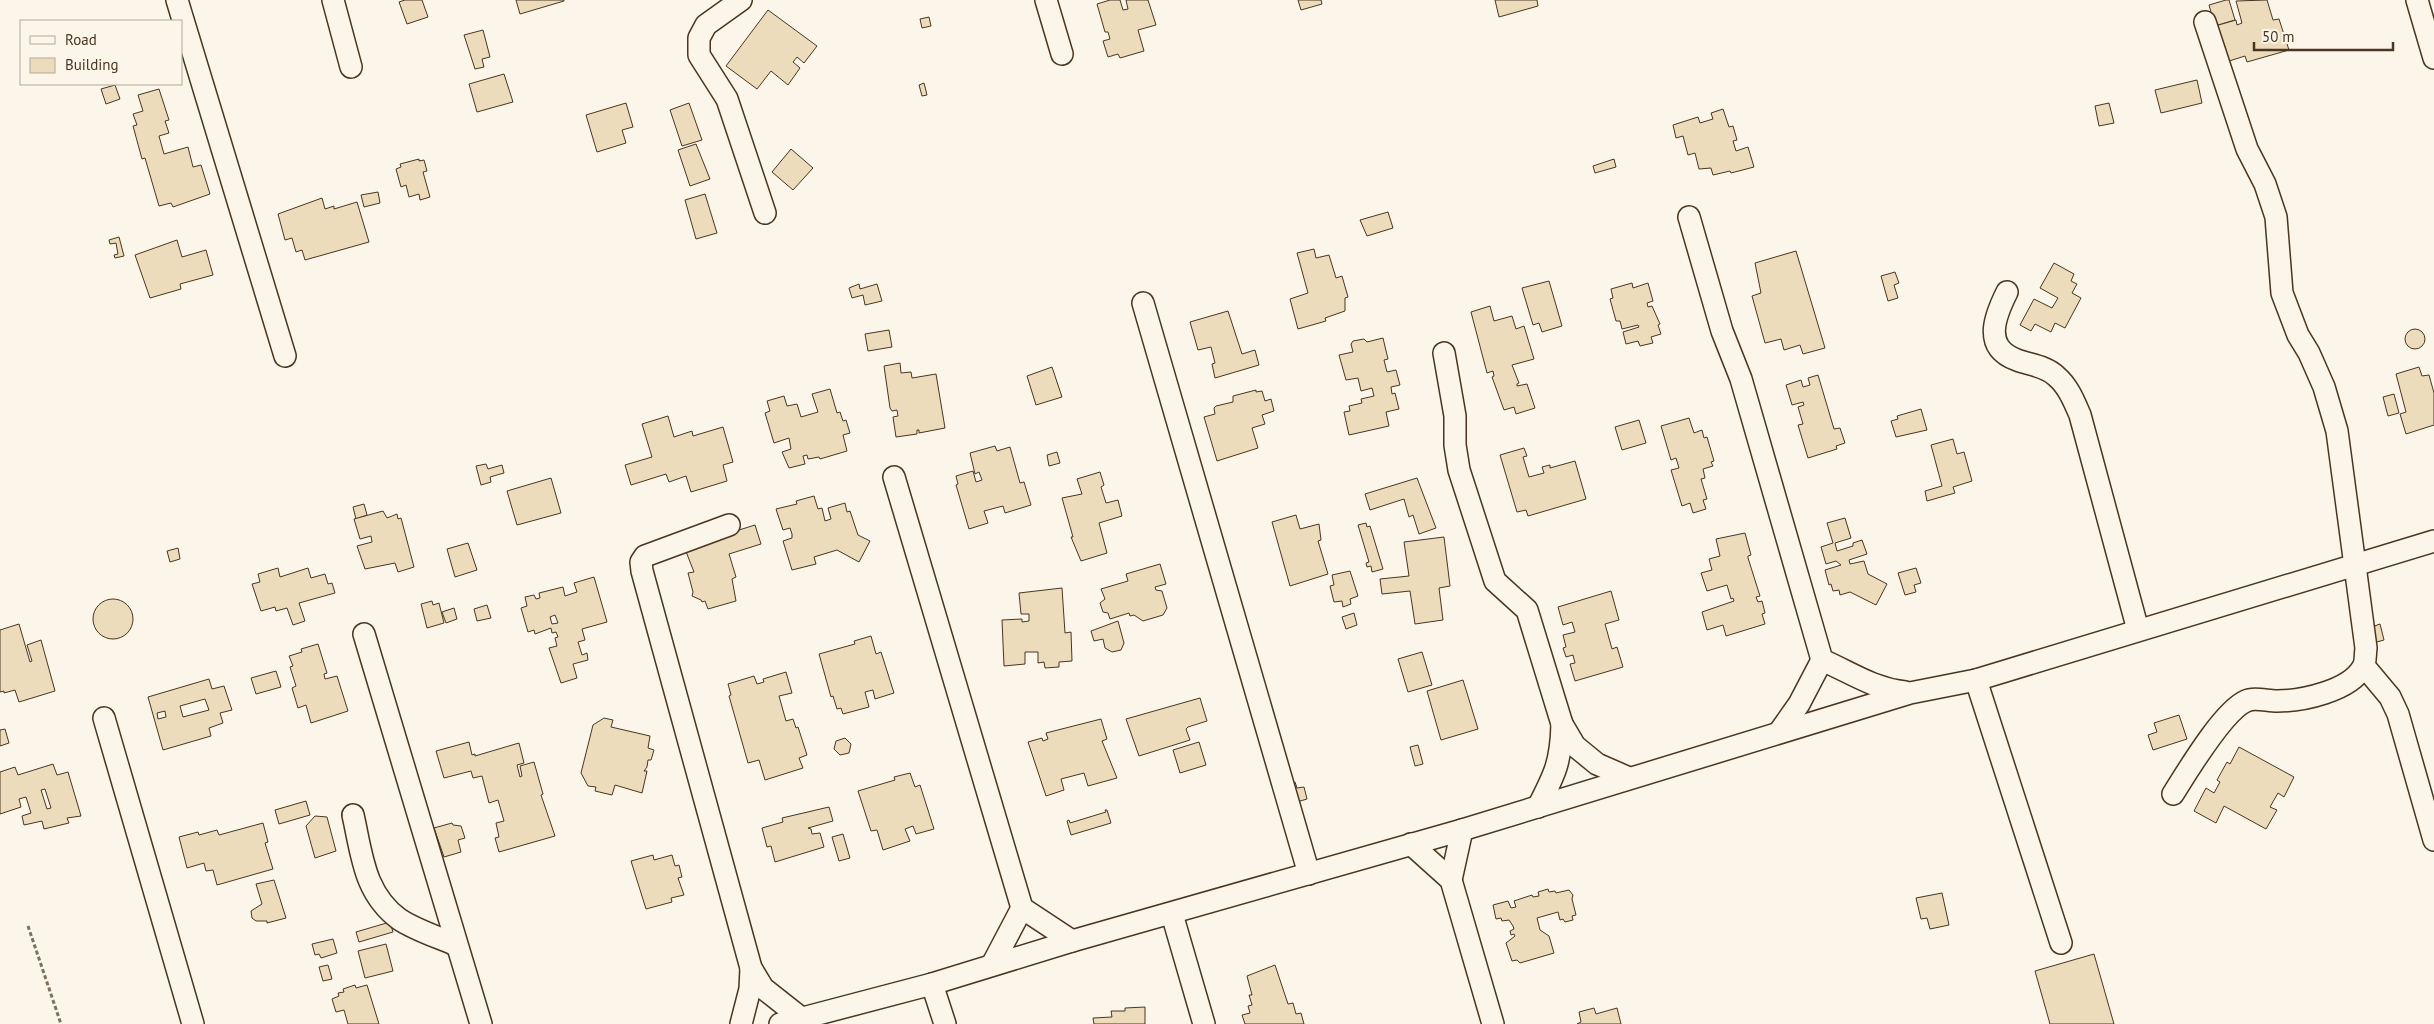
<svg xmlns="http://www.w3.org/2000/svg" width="2434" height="1024" font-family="'PT Sans',sans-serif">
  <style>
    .building { fill: #ecdcbc; stroke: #4a3520; fill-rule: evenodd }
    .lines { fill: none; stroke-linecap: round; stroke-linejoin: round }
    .minor-casing { stroke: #4a3520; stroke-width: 24 }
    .path { stroke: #7f6f5c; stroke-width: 3; stroke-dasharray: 4 2.5; stroke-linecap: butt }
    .minor { stroke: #fbf6e9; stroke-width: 21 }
  </style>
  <rect width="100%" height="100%" fill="#fbf6e9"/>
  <g class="building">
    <path d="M405 0H422L428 17 407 24 399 2Z"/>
    <path d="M516 0H564V1L520 14Z"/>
    <path d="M1110 0H1120L1123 10 1128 9 1126 0H1148L1156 25 1138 30 1144 51 1120 58 1118 54 1108 57 1103 41 1110 39 1108 32H1105L1097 4Z"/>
    <path d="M1298 0H1321L1322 4 1301 10Z"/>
    <path d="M1495 0H1537L1538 6 1499 17Z"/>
    <path d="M2226 0H2229L2235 20 2215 26 2209 5Z"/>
    <path d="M2267 0 2273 20 2279 19 2289 50 2247 62 2245 56 2226 62 2215 26 2236 20 2237 25 2242 23 2236 1Z"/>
    <path d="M768 10 817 46 804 63 797 57 793 62 800 68 788 85 771 71 757 89 726 66Z"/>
    <path d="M929 17 931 26 922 28 920 19Z"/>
    <path d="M483 30 490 57 482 59 484 67 475 69 464 35Z"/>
    <path d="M504 74 513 102 477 112 469 84Z"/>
    <path d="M2197 80 2202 103 2161 113 2155 90Z"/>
    <path d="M924 83 927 95 922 96 919 85Z"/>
    <path d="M115 85 120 99 106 104 101 89Z"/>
    <path d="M159 89 169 120 165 121 169 133 159 136 164 154 188 147 193 167 201 165 210 194 173 207 171 203 159 206 145 158 142 159 133 126 137 125 133 114 143 111 138 95Z"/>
    <path d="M626 103 633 127 622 130 626 143 597 152 586 115Z"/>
    <path d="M689 103 702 140 682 146 670 110Z"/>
    <path d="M2109 103 2114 123 2099 126 2095 106Z"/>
    <path d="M1723 109 1729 127 1733 126 1737 140 1733 141 1736 151 1748 147 1754 167 1731 173 1730 171 1713 175 1711 168 1699 169 1695 153 1688 155 1683 136 1676 138 1673 125 1698 117 1700 123 1713 119 1711 113Z"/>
    <path d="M696 144 710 179 690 186 678 150Z"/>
    <path d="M791 149 813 168 793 190 772 172Z"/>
    <path d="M419 159V161L424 160 427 171 423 172 430 197 420 200 419 194 409 197 406 185 401 187 396 169 401 167 400 164Z"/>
    <path d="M1614 159 1616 167 1595 173 1593 166Z"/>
    <path d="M378 192 380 203 364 207 361 195Z"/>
    <path d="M705 194 717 233 696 239 685 200Z"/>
    <path d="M322 198 325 209 334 206V209L357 202 369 242 305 260 302 250 296 252 292 238 285 240 278 214Z"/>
    <path d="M1388 212 1393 228 1367 236 1360 220Z"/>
    <path d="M119 237 124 256 115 258 114 255 118 254 116 243 110 244 109 240Z"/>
    <path d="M177 240 182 257 206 250 213 275 180 284 181 289 150 298 135 255Z"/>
    <path d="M1314 249 1316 258 1329 255 1336 278 1342 276 1348 297 1345 298V311L1325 318 1326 321 1298 329 1290 299 1308 293 1297 253Z"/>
    <path d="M1796 251 1825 348 1803 354 1800 345 1784 350 1781 339 1765 343 1752 296 1761 293 1755 263Z"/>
    <path d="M2054 263 2074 274 2071 281 2077 284 2072 293 2081 298 2065 328 2055 323 2051 332 2035 324 2031 331 2020 325 2034 299 2052 308 2058 298 2040 288Z"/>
    <path d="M1895 272 1899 283 1894 285 1898 298 1888 301 1881 276Z"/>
    <path d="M1549 281 1562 326 1542 332 1539 323 1533 325 1522 288Z"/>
    <path d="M1632 283 1633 288 1648 283 1653 301 1647 303 1648 307 1652 306 1660 324 1658 325 1661 334 1651 337 1653 343 1640 346 1638 341 1626 344 1623 332 1639 327 1638 325 1622 329 1620 321H1616L1610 299 1613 298 1611 289Z"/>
    <path d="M859 284 860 289 877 284 882 301 865 305 863 295 852 298 849 288Z"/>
    <path d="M1490 306 1494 321 1512 316 1516 329 1524 326 1534 359 1512 365 1519 383 1517 384V386L1527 384 1535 408 1516 414 1514 407 1504 410 1492 377 1494 376 1493 371 1487 373 1471 312Z"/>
    <path d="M1228 311 1242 354 1255 350 1259 365 1215 378 1212 364 1215 363 1211 347 1198 350 1190 322Z"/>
    <circle cx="2415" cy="339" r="10"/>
    <path d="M889 330 892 347 868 351 865 334Z"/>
    <path d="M1383 338 1388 359 1384 360 1387 372 1396 370 1400 385 1391 387 1392 394 1395 393 1399 409 1386 412 1389 426 1349 435 1344 412 1350 411 1349 406 1362 403 1361 399 1374 396 1372 388 1361 391 1358 378 1346 380 1339 355 1353 352 1351 344 1353 341 1364 339 1367 342Z"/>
    <path d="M900 363 901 373 911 372 912 378 936 374 945 428 919 433V430H917V434L896 437 893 417 898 416 897 410 892 411 890 408 884 366Z"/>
    <path d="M1052 367 1062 397 1036 405 1027 376Z"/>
    <path d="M2419 367 2422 376 2429 375 2434 393V425L2406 434 2400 414 2406 412 2396 374Z"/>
    <path d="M1818 375 1834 429 1840 428 1845 443 1836 446 1837 449 1808 458 1798 425 1803 424 1798 407 1804 405 1803 402 1792 405 1786 385 1801 380 1803 387 1810 385 1808 378Z"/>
    <path d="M830 389 837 413 840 412 843 421 846 420 850 433 843 435 847 451 820 459 819 457 808 459 807 455 803 456 805 464 789 468 782 452 791 449 789 438 774 443 765 413 770 411 767 401 784 396 787 406 797 404 801 417 818 412 812 394Z"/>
    <path d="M1256 390V392L1262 391 1265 401 1271 399 1274 411 1262 415 1265 424 1252 428 1258 448 1217 461 1204 417 1215 414 1214 408 1216 406 1233 402V396Z"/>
    <path d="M2394 394 2399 413 2388 416 2383 397Z"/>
    <path d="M1921 409 1927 430 1896 437 1891 421 1898 419 1897 416Z"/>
    <path d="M668 416 674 437 692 431 693 436 723 427 733 462 723 465 727 481 691 492 686 476 669 482 666 474 631 485 625 465 652 457 642 424Z"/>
    <path d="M1689 418 1694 433 1702 430 1704 438 1707 437 1714 461 1711 462 1713 466 1703 469 1705 478 1701 479 1707 499 1703 500 1706 509 1693 513 1690 503 1682 506 1671 470 1679 468 1676 458 1671 460 1661 426Z"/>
    <path d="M1639 420 1646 443 1622 450 1615 427Z"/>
    <path d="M1953 439 1957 454 1964 452 1972 481 1953 487 1955 493 1927 501 1925 491 1942 486 1931 445Z"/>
    <path d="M995 446 997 451 1010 447 1020 483 1024 482 1031 505 1005 513 1003 506 984 511 988 523 969 529 956 485 958 484 956 476 973 471 976 482 982 480 979 472 975 474 970 453Z"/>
    <path d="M1524 448 1527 456 1523 457 1529 477 1544 473 1542 467 1550 465V468L1575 461 1586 499 1528 516 1526 510 1517 512 1500 455Z"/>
    <path d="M1057 452 1060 463 1049 466 1047 455Z"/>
    <path d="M486 464 488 469 502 465 504 473 490 477 491 482 481 485 476 466Z"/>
    <path d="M1100 472 1104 485 1101 487 1106 503 1118 500 1122 516 1099 523 1107 553 1081 561 1071 537H1073L1062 498 1082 494 1077 479Z"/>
    <path d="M551 478 561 513 517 525 507 491Z"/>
    <path d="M1417 478 1436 528 1419 534 1413 515 1409 517 1404 499 1370 510 1365 494Z"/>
    <path d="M814 496 818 509 822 508 825 521 831 519 828 508 845 503 847 512 850 511 858 535 870 541 859 562 837 550 814 557 816 564 792 570 783 541 792 538V534L790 528 783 530 776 509 797 504 796 501Z"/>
    <path d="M364 504 367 515 356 519 353 507Z"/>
    <path d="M383 511 387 518 397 514 398 519 401 518 414 567 398 572 395 563 365 569 357 546 372 542 371 536 360 539 354 519Z"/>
    <path d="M1296 515 1300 529 1319 524 1321 540 1318 541 1328 574 1290 586 1272 522Z"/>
    <path d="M1845 518 1851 538 1835 543 1837 551 1853 546V543L1862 540 1867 554 1849 560 1850 564 1864 561 1868 574 1887 584 1876 605 1850 592 1840 595 1839 590 1833 591 1831 584 1829 585 1825 570 1841 565 1836 561 1826 564 1821 547 1833 543 1827 523Z"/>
    <path d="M1366 523 1367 527 1370 526 1383 569 1372 572 1371 566 1367 567 1366 563 1369 562 1358 525Z"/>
    <path d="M755 525 761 544 729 554 736 577 732 579 736 601 708 609 705 601 702 602 701 600 692 596 693 592 688 573 694 572 685 549 707 540Z"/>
    <path d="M1745 533 1751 555 1748 556V558L1760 596 1756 597 1758 602 1762 601 1765 613 1762 614 1765 624 1726 636 1723 625 1707 630 1702 612 1734 601 1733 598 1731 599 1727 585 1707 591 1701 573 1712 570 1709 559 1720 556 1716 539Z"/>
    <path d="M1444 537 1450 586 1439 588 1443 620 1415 624 1410 591 1382 594 1380 579 1409 576 1404 542Z"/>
    <path d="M468 543 477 570 455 577 447 549Z"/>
    <path d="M178 548 180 559 170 562 167 551Z"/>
    <path d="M1160 564 1166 584 1155 587 1156 590 1162 591 1167 608 1163 615 1143 621 1134 615 1130 616 1129 613 1110 619 1108 613 1103 612 1100 603 1105 599 1101 589 1128 581 1126 574Z"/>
    <path d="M278 568 280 577 308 568 311 578 325 574 328 584 332 583 335 593 299 603 305 621 293 625 287 608 276 611 275 607 261 611 252 584 260 582 258 574Z"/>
    <path d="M1916 568 1921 583 1914 585 1916 592 1905 595 1898 573Z"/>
    <path d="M1350 571 1358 596 1350 599 1351 604 1343 607 1342 601 1334 602 1330 586 1334 585 1332 575Z"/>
    <path d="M594 577 607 622 582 629 585 640 578 642 582 655 587 653 588 660 573 664 577 678 561 683 549 648 557 646 555 638 558 637 556 632 552 633 551 628 535 634 534 630 528 632 521 608 527 606 525 597 534 595 536 599 540 598 539 593 563 587 565 596 577 592 574 583ZM555 615 558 623 552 624 550 617Z"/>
    <path d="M1062 588 1065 633 1071 632 1072 661 1059 662V667L1045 668 1044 662 1038 663V652H1025V664L1004 666 1002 620 1022 619V622L1029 621V614H1021L1019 593Z"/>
    <path d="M1611 591 1619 620 1605 624 1612 649 1617 647 1623 667 1575 681 1570 664 1575 663 1573 655 1566 657 1563 648 1566 647 1563 635 1575 632 1572 622 1563 625 1558 607Z"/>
    <circle cx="113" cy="619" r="20"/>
    <path d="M432 601 433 605 439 603 444 623 427 628 421 604Z"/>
    <path d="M487 605 491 618 477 621 474 609Z"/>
    <path d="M454 608 457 619 446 623 442 612Z"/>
    <path d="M1354 613 1357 625 1346 629 1342 617Z"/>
    <path d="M1118 621 1124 643 1121 650 1112 652 1105 648 1103 639 1094 641 1091 631Z"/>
    <path d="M19 624 30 662 32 661 27 645 41 640 55 691 19 702 15 690 4 693V691L0 692V630Z"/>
    <path d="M2380 624 2384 640 2373 643 2369 628Z"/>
    <path d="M871 636 876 654 881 652 894 693 875 699 873 690 865 692 869 707 843 714 841 708 837 709 833 696 831 697 819 654 855 644 854 641Z"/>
    <path d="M318 644 327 673 324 674 325 679 337 676 348 711 311 723 306 705 298 708 292 688 296 686 290 667 293 666 289 656 302 652 301 649Z"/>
    <path d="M1422 652 1432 685 1408 692 1398 659Z"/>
    <path d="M276 671 281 687 256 694 251 678Z"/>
    <path d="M786 672 792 693 779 696 786 721 793 719 796 728 798 727 807 755 799 758 803 768 765 780 759 760 748 763 729 696 731 695 728 684 754 676 757 684 764 682 763 679Z"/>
    <path d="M209 679 212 689 224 686 232 710 220 713 223 723 209 728 211 736 163 750 148 697ZM205 699 209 710 183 717 180 706ZM165 711 166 717 158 719 157 713Z"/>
    <path d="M1463 680 1478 729 1441 740 1427 691Z"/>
    <path d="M1200 698 1207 721 1188 727 1186 729 1190 740 1139 756 1126 719Z"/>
    <path d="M2179 715 2187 739 2153 750 2148 735 2157 732 2154 723Z"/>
    <path d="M604 718 613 720 611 727 650 736 648 748 654 750 651 760H648L647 767 644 771H647L642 793 615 785 612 795 595 791 596 787 588 786 581 773 593 725Z"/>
    <path d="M1101 719 1107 739 1102 741 1117 778 1088 786 1084 773 1061 779 1064 790 1046 796 1028 742 1042 738 1043 741 1048 739 1046 733Z"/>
    <path d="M5 729 9 743 0 746V730Z"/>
    <path d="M845 738 851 744 849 753 840 755 834 749 836 741Z"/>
    <path d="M469 742 472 755 475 754V756L519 743 524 763 517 765 520 777 522 776 520 766 534 762 543 794 541 795 555 836 499 852 495 838 499 837 496 823 504 821 498 800 489 803 482 776 473 778 471 771 444 778 436 751Z"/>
    <path d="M1199 742 1206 765 1180 773 1173 750Z"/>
    <path d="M1418 745 1423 764 1415 766 1410 747Z"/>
    <path d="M2239 747 2294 777 2284 797 2278 793 2270 807 2277 810 2266 829 2224 806 2216 823 2194 811 2206 788 2214 793 2220 782 2217 780 2227 762 2230 764Z"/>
    <path d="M53 764 57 775 68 772 81 816 67 818 69 823 44 829 42 821 24 825 22 816 31 813 26 797 19 799 21 807 0 814V772L15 767 18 775ZM45 789 51 808 47 809 41 790Z"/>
    <path d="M910 773 915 787 920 785 934 829 916 834 913 826 905 829 910 841 883 850 877 830 871 831 858 791 895 780 894 777Z"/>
    <path d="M1295 782 1297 788 1304 787 1307 799 1290 804 1285 785Z"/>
    <path d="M306 801 310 815 279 824 275 810Z"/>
    <path d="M829 807 833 821 808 828 811 829 812 834 820 833 824 847 775 862 771 846 767 847 762 828 783 822 782 818Z"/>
    <path d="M1105 810H1107L1111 823 1071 835 1067 821 1069 820 1070 823 1106 812Z"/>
    <path d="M315 816 327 817 336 851 315 858 306 826Z"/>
    <path d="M263 823 268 842 265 843 273 869 217 885 213 870 206 871 204 863 187 868 179 837 198 832 199 835 217 830 219 835Z"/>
    <path d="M452 823 453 825 461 826 465 838 458 840 461 852 444 857 434 828Z"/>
    <path d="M843 834 850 858 839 861 832 837Z"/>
    <path d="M653 855 654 860 672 855 675 866 679 865 682 877 678 878 684 895 671 898 672 902 646 909 631 861Z"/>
    <path d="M274 880 286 918 267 923V921H256L252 918 251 911 262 904 256 884Z"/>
    <path d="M1548 889 1549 892 1555 891 1556 893 1569 890 1573 895 1572 899 1576 915 1572 916 1573 920 1565 922 1563 919 1560 920 1558 912 1537 918 1540 930 1549 936 1554 953 1520 963 1517 960 1512 961 1506 943 1515 936 1514 934 1511 935 1510 931 1514 929 1513 926 1509 920 1502 921 1501 918 1496 919 1493 905 1508 901 1511 908 1516 907 1514 901 1532 895 1533 897 1539 896 1538 892Z"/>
    <path d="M1942 893 1949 925 1930 929 1927 918 1921 919 1916 898Z"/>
    <path d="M390 922 393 932 359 942 356 932Z"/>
    <path d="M333 939 337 953 321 958 319 954 315 955 312 944Z"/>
    <path d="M386 944 393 971 365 978 358 951Z"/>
    <path d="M2094 954 2114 1024H2050L2035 971Z"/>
    <path d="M328 965 332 979 323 981 319 967Z"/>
    <path d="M1275 965 1288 1004 1293 1003 1296 1014 1301 1013 1304 1024H1245L1242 1015 1250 1013 1248 1006 1252 1005 1249 995H1252L1247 976Z"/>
    <path d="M355 985 356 988 367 985 379 1024H348L344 1010 336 1012 332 999 339 996 338 993 344 992 343 989Z"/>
    <path d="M1145 1007V1024H1094L1093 1018 1112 1017 1111 1011H1125V1008Z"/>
    <path d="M1594 1008 1596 1014 1617 1008 1621 1024H1577L1581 1022 1579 1012Z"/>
  </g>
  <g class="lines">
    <g class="minor-casing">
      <g id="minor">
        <path d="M177 0 285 356"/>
        <path d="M333 0 351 67"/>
        <path d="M741 0 706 25 699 38V55L727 99 765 213"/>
        <path d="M1046 0 1062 54"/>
        <path d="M2417 0 2434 58"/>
        <path d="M1689 217 1722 331 1741 379 1822 660C1852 673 1872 688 1905 692"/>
        <path d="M2007 292C1995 316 1982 347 2017 360 2030 365 2046 366 2056 376 2068 386 2074 401 2080 415L2138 630"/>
        <path d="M1143 303 1309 874"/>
        <path d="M1444 353 1455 416V445L1459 470 1495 581 1527 610 1562 724 1575 746 1597 764 1629 778"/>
        <path d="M894 477 1022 908 1072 941"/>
        <path d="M729 525 645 556 641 562 642 571 751 968 763 988 801 1018"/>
        <path d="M364 634 481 1024"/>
        <path d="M2364 666 2390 697 2398 714 2434 840"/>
        <path d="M1976 680 2061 943"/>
        <path d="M104 718 193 1024"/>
        <path d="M1780 731 1799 704 1822 660"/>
        <path d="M2173 794C2187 772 2223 711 2246 701 2254 697 2267 701 2277 701 2302 701 2350 691 2363 667 2366 662 2365 654 2366 648L2337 431 2324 387 2309 353 2298 335 2282 293 2276 217 2265 184 2247 149 2205 22"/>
        <path d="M1538 807C1555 774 1561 762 1562 724"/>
        <path d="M353 815C362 855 364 893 399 919 415 930 438 937 456 945"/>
        <path d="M1411 844 1451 880 1493 1024"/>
        <path d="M1451 880 1462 830"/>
        <path d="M1172 914 1204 1024"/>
        <path d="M992 965 1022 908"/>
        <path d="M932 984 945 1024"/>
        <path d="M741 1024 750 989 751 968"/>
        <path d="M780 1024 932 984 1072 941 1462 830 1910 693 1976 680 2434 541"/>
      </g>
    </g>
    <path class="path" d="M28 926 61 1024"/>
    <use href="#minor" class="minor"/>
  </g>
  <rect x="20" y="20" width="162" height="65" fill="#fbf6e9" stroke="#b4a999"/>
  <rect x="30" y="36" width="25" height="8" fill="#fbf6e9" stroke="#b4a999"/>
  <text x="65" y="45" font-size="15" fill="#4a3520">Road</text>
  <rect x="30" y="58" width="25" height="15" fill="#ecdcbc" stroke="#b4a999"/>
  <text x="65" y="70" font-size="15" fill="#4a3520">Building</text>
  <path d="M2254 42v8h139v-8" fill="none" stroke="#4a3520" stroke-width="2.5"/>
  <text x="2262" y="42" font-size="15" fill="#4a3520" stroke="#fbf6e9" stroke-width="4" paint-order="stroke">50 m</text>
</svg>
